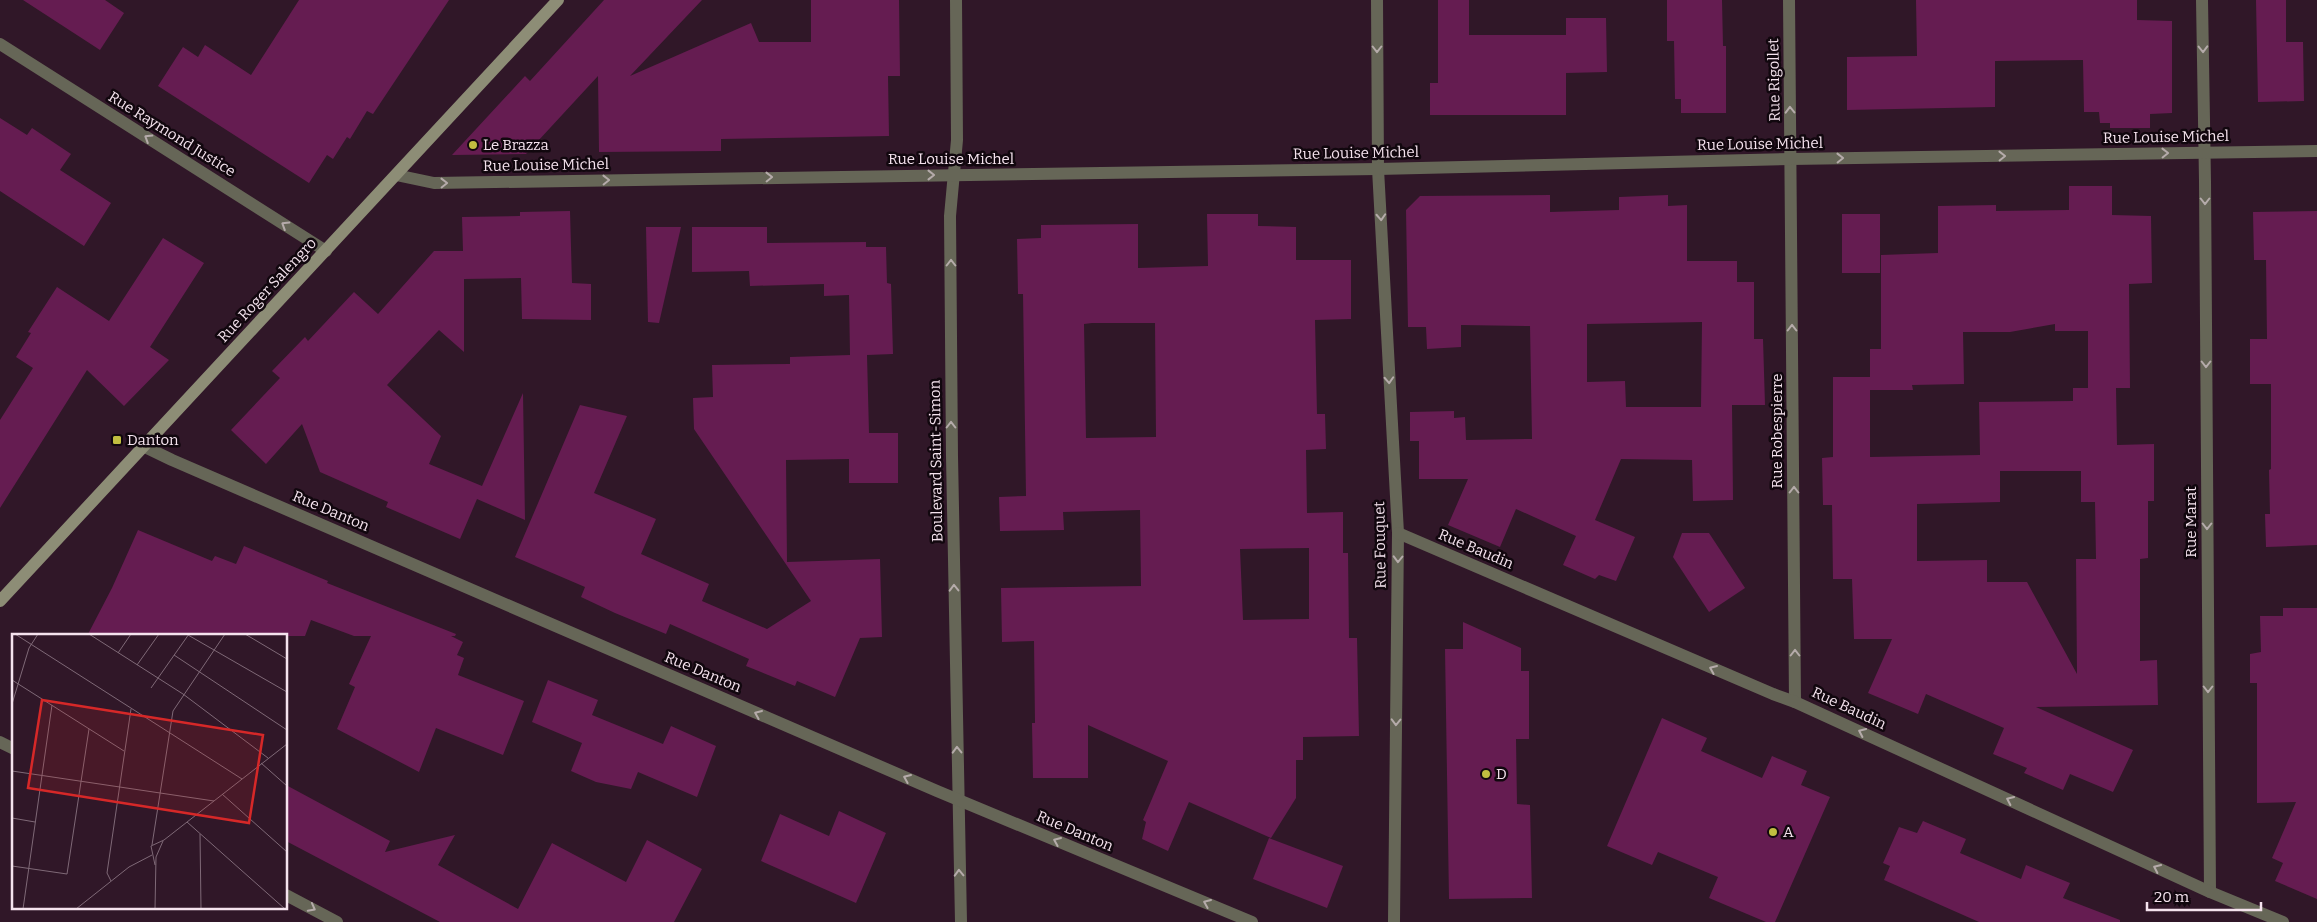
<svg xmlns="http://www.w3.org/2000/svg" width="2317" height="922" font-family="Bitter,serif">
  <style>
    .building { fill: #651c51; fill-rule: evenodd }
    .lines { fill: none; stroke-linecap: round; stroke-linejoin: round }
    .minor { stroke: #666657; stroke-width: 12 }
    .secondary { stroke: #8d8d76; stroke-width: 12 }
    .oneway { stroke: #b5abaa }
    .poi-dot { fill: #c1be40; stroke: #11070e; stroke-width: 2 }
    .labels { text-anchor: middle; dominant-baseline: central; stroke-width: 5; stroke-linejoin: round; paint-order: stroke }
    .street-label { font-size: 15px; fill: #f5e3ee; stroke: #11070e }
    .poi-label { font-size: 15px; fill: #f5e3ee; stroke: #11070e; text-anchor: start }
    .inset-road { fill: none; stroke: #7f6977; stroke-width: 1 }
    .view { fill: #d62828; fill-opacity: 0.15; stroke: #d62828; stroke-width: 2.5 }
    .inset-edge { fill: none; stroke: #f5e3ee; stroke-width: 2.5 }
  </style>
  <rect width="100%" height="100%" fill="#301728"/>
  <g class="building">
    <path d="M23 0H105L124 13 100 50Z"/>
    <path d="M299 0H449L373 114 367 111 350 139 347 137 333 159 327 155 309 183 158 86 183 47 198 57 205 45 251 75Z"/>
    <path d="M604 0H702L630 76 751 23 759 42H811V0H899L900 76H888L889 136 721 139V151L599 152 598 76 526 154 452 155 525 76 530 81Z"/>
    <path d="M1438 0H1469V35H1566V18H1606L1607 72 1566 73V115H1430V83H1438Z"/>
    <path d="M1667 0H1722L1723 46H1726V113H1681V99H1675L1674 41H1667Z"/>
    <path d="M1916 0H2137V20L2172 21V113L2150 114V128H2110V123H2100L2099 112H2084L2083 60 1995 61V107L1847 110V57L1917 56Z"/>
    <path d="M2256 0H2286V42H2303L2304 101 2258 102Z"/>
    <path d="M0 118 27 135 32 128 71 154 60 170 111 203 84 246 0 191Z"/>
    <path d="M2069 186H2112V215L2151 216 2152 283 2129 284 2130 388H2116L2117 445 2154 444V501H2148V558L2140 559V661L2157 660 2158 705 2036 707 2133 750 2113 792 2070 774 2063 790 2024 773 2027 768 1993 754 2004 728 1926 694 1918 714 1868 693 1892 639H1854L1852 579H1833L1832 505H1823L1822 458 1833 457V377H1870V349H1881V255L1938 253V206L1996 205V211L2069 210ZM2055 324V331H2088V388H2073V401L1979 402 1980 455 1870 457V390H1913L1912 385 1964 384 1963 332H2010ZM2000 471H2081V502H2095L2096 559H2076L2077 674 2027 582H1987V560L1917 561V504L2000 502Z"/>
    <path d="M1550 195V212L1619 210V197L1668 195V206L1687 205V261H1737V282H1754V339H1763L1765 405H1732L1733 500 1693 501 1692 460 1621 459 1595 520 1635 537 1616 581 1599 575 1595 579 1563 565 1576 536 1516 509 1500 547 1448 525 1468 479H1419V441H1410V412L1454 411V418L1465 417 1466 440 1532 439 1530 326 1461 325V347L1427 349 1426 327H1408L1406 210 1420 196ZM1702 322 1701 407H1626L1625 381 1587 382V324Z"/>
    <path d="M570 211 572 283 591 284V320L522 319 521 278 464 279V352L439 330 387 385 441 436 429 464 482 486 523 393 525 520 477 499 460 539 386 507 388 502 320 472 302 424 266 464 231 430 280 378 272 371 305 337 308 341 354 292 378 314 434 251H463L462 217 520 216V212Z"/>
    <path d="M2317 211V545L2266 547 2265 514H2270L2269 470 2271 469V384H2250V339H2267L2266 260H2254L2253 212Z"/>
    <path d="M1207 214H1258V226L1296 227V260H1351V319L1315 320 1317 414H1325L1326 449 1306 450 1307 513 1343 512V553H1348L1349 638H1357L1359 736 1303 737V760H1296V798L1271 838 1189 802 1168 851 1142 839 1146 822 1143 820 1168 761 1088 725V778H1033L1032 723H1035L1034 641 1002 642 1001 588 1141 586 1140 510 1063 512 1064 530 1000 531 999 497 1026 496 1023 294H1018L1017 239 1041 238V225L1138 224V268L1208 266ZM1092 323H1155L1156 437 1086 438 1084 324ZM1309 548V619L1243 620 1240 549Z"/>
    <rect x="1842" y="214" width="38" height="59"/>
    <path d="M646 227H681L659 323 648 322Z"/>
    <path d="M692 227H767V243L866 242V247H886L887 283 891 284 893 354 867 355 869 433H898V483H849V459L786 460 787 562 880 559 882 637 860 638 835 697 797 681 795 686 746 666 749 659 670 624 666 634 615 613 581 597 585 587 515 557 580 405 627 416 594 493 656 519 641 554 709 584 702 601 767 629 811 601 694 429 693 398 713 397 712 365 790 364V357L850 355 849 295 824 296V284L750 286 749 271 692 272Z"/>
    <path d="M163 238 204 263 150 347 169 360 124 406 87 370 0 508V420L33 368 16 357 31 333 28 332 57 287 109 321Z"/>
    <path d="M138 530 212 561 215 556 236 564 244 546 328 581 327 583 456 634 455 636H451L463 642 457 655 464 658 458 675 524 701 503 755 436 728 419 772 337 729 355 687 349 684 371 636H354L311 620 305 636H87L112 588Z"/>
    <path d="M1682 533H1709L1745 588 1709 612 1673 557Z"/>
    <path d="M2283 608H2317V899L2275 881 2283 863 2272 858 2296 802 2257 803V683H2250V654L2261 652 2260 616H2283Z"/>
    <path d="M1463 622 1521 648V671H1529V739H1516L1517 804 1530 805 1532 898 1449 899 1445 649H1463Z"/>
    <path d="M548 680 598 700 592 715 663 744 671 726 716 746 697 797 638 772 631 789 596 782 571 771 582 743 532 722Z"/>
    <path d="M1662 718 1707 738 1701 751 1762 778 1772 756 1807 771 1801 785 1830 797 1775 922H1766L1709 898 1718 877 1658 852 1652 865 1607 846Z"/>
    <path d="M286 785 390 841 385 852 455 835 438 865 518 909 552 843 626 882 647 840 702 869 674 922H440L286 841Z"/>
    <path d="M839 811 886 833 856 903 761 861 780 814 829 836Z"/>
    <path d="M1923 821 1966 839 1960 853 2021 879 2026 865 2070 883 2063 898 2120 920V922H1979L1884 880 1890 866 1883 863 1899 827 1917 833Z"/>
    <path d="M1269 838 1343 866 1327 908 1253 879Z"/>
  </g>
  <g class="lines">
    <g class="minor">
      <path d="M956 0 957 140 950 216 952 456 961 922"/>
      <path d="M1377 0 1378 169 1398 533 1394 922"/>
      <path d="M1789 0 1795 702"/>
      <path d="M2202 0 2205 181 2210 892"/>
      <path d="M0 44 326 251"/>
      <path d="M396 175 434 183 1378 169 1791 159 2317 151"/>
      <path d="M143 446 172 460 937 791 1252 922"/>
      <path d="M1398 533 1773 694 1795 702 2210 892 2283 922"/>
      <path d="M0 742 14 749"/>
      <path d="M286 895 337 922"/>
    </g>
    <path class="secondary" d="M0 601 558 0"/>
  </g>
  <defs><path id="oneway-chevron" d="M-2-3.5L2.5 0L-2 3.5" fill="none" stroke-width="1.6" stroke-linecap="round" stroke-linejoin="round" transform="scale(1.25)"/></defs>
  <g class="oneway">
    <use href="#oneway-chevron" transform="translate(1377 49) rotate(90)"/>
    <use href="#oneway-chevron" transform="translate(2203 49) rotate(89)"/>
    <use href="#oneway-chevron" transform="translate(1790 110) rotate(-91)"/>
    <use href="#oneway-chevron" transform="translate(148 138) rotate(-148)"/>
    <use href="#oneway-chevron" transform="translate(2165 153) rotate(-1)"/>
    <use href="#oneway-chevron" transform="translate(2002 156) rotate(-1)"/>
    <use href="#oneway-chevron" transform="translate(1840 158) rotate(-1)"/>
    <use href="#oneway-chevron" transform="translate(931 175)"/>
    <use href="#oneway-chevron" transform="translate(769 177) rotate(-1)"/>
    <use href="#oneway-chevron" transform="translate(606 180) rotate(-1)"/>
    <use href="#oneway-chevron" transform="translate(444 183) rotate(-1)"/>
    <use href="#oneway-chevron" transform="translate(2205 201) rotate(90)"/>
    <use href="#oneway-chevron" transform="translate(1381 217) rotate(87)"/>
    <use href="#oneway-chevron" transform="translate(285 225) rotate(-148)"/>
    <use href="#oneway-chevron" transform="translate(951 263) rotate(-90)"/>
    <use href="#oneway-chevron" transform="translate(1792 328) rotate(-90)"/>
    <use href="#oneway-chevron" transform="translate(2206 364) rotate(90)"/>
    <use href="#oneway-chevron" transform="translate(1389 380) rotate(87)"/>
    <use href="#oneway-chevron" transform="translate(951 425) rotate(-90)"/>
    <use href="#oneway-chevron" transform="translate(1794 490) rotate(-90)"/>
    <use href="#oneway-chevron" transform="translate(2207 526) rotate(90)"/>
    <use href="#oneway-chevron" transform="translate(1398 559) rotate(91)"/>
    <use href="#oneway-chevron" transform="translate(954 588) rotate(-91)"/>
    <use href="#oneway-chevron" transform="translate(1795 653) rotate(-90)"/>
    <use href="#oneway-chevron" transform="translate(1713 669) rotate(-157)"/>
    <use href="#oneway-chevron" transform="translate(2208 689) rotate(90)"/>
    <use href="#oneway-chevron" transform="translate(758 714) rotate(-157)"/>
    <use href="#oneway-chevron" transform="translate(1396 722) rotate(91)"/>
    <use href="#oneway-chevron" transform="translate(1862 732) rotate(-155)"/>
    <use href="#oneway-chevron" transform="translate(957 750) rotate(-91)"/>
    <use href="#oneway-chevron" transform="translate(907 778) rotate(-157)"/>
    <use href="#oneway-chevron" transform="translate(2010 800) rotate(-155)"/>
    <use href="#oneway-chevron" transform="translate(1057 841) rotate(-157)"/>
    <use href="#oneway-chevron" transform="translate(2157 868) rotate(-155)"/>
    <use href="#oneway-chevron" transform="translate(959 873) rotate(-92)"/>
    <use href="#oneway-chevron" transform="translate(1207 903) rotate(-157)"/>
    <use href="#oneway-chevron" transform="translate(312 908) rotate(28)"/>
  </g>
  <g class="poi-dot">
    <circle cx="473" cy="145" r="5"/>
    <rect x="112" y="435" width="10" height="10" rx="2.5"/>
    <circle cx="1486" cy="774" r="5"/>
    <circle cx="1773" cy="832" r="5"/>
  </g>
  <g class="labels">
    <g class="street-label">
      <text transform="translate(1774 80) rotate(-91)">Rue Rigollet</text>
      <text transform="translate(172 134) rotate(32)">Rue Raymond Justice</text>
      <text transform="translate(2166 137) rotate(-1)">Rue Louise Michel</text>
      <text transform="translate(1760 144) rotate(-1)">Rue Louise Michel</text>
      <text transform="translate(1356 153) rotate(-1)">Rue Louise Michel</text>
      <text x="951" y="159">Rue Louise Michel</text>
      <text transform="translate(546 165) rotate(-1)">Rue Louise Michel</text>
      <text transform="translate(267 290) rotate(-47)">Rue Roger Salengro</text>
      <text transform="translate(1777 431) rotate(-90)">Rue Robespierre</text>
      <text transform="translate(936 461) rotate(-91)">Boulevard Saint-Simon</text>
      <text transform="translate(331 511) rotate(23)">Rue Danton</text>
      <text transform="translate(2191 522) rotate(-90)">Rue Marat</text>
      <text transform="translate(1380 545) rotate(-91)">Rue Fouquet</text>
      <text transform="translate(1476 549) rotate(23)">Rue Baudin</text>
      <text transform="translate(703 672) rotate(23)">Rue Danton</text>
      <text transform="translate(1849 708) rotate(25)">Rue Baudin</text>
      <text transform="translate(1075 831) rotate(23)">Rue Danton</text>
    </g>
    <g class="poi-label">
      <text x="483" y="145">Le Brazza</text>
      <text x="127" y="440">Danton</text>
      <text x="1496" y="774">D</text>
      <text x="1783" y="832">A</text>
    </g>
  </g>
  <g transform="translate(12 634)">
    <rect width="275" height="275" fill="#301728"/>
    <path class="inset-road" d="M3 0 230 145M77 0 171 60 256 124M233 0 275 25M176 1 275 58M106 19 119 0M162 21 275 96M125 31 147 0M0 46 112 117M139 54 177 0M0 70 17 14 26 0M249 129 275 152M0 137 202 167M210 160 275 218M0 184 23 188M175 188 273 275M188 200 189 275M140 211 161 77 213 0M143 231 139 212 152 206 275 110M0 232 55 240 77 95M99 247 95 239 119 75M11 275 40 71M64 275 117 233 140 221M143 275 144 223 151 207"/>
    <path class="view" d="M30 66 251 101 237 189 16 154Z"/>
    <rect width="275" height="275" class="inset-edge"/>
  </g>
  <path d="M2147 902v8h114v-8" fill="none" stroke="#f5e3ee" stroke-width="2.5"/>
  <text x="2154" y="902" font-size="15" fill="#f5e3ee" stroke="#11070e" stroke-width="4" paint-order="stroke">20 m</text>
</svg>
